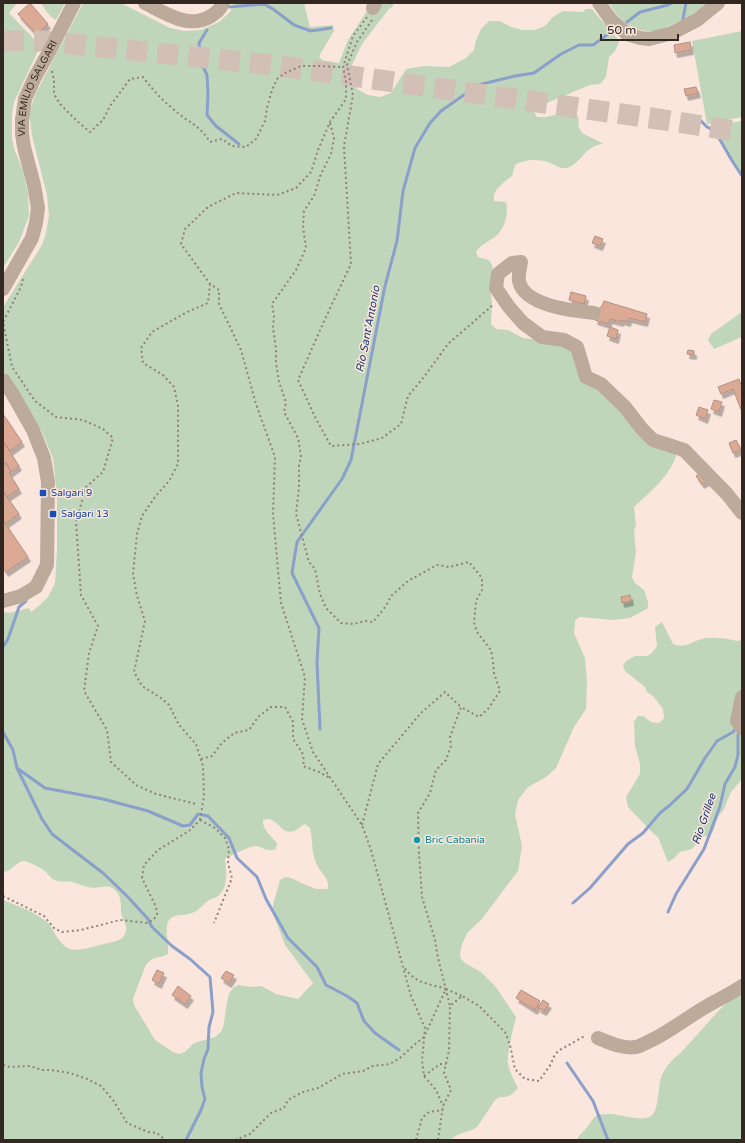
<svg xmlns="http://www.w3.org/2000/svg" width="745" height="1143" font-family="'Varela Round',sans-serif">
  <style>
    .green { fill: #bfd6ba; fill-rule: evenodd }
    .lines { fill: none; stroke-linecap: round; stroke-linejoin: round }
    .stream { stroke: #8aa0ca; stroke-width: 3 }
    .building { fill: #dcaa94; stroke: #b09183; filter: url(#shadow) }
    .highway-tunnel { stroke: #d2c0b7; stroke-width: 21; stroke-dasharray: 21 10; stroke-linecap: butt }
    .path { stroke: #91817a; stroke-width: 2; stroke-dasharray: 2 3; stroke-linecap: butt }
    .minor { stroke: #bcab9b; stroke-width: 14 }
    .transit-dot { fill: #1a4fb4; stroke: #fae6dd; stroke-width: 1.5 }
    .culture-dot { fill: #0f9aa8; stroke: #fae6dd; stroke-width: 1.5 }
    .labels { text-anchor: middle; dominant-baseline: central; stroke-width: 3; stroke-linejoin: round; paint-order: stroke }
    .street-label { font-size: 10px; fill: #332721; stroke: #fae6dd }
    .transit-label { font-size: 10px; fill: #164399; stroke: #fae6dd; text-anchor: start }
    .culture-label { font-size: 10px; fill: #0d838f; stroke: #fae6dd; text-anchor: start }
    .water-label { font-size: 11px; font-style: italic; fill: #1d376b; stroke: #fae6dd }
  </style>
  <defs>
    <filter id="shadow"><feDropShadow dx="2.5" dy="4.5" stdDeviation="0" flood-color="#0004"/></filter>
  </defs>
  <rect width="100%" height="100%" fill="#fae6dd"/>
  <g class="green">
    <path d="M3 3H17L9 13 33 38 39 49 14 102 12 115V139L15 151 23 171 28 194 29 216 19 242 3 268Z"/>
    <path d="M41 3H65L56 20C49 16 45 10 41 3Z"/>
    <path d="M83 3H121L170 28 184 31 201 30 219 22 230 12 234 3H304L310 27 333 25 334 31 319 56 322 60 339 63 348 40 369 8 370 3H393V6L388 10 362 44 351 67V79L357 89 368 95 380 97 391 93 406 69 424 66 449 67 466 58 474 50 476 40 481 29 489 21H500L511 27 523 30H535L545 26 553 17 563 11 583 12 586 9H592C600 20 614 31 619 42L615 51 609 57 606 77 600 84 590 85 537 107 534 112 537 117H546L571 111 578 116 579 128 582 133 604 144C585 144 580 166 566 168 559 169 554 164 548 162 538 159 524 159 515 165L512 176 504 182 496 190 494 195V201L506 202C509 213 505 229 495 237 488 242 481 244 476 252L478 257 489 260 492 265 494 274 490 289 492 302 491 324 496 329 508 330 523 338 553 342 569 348 573 352 582 376 676 455C672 474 648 494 634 507L636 525 634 531 636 553 632 577 635 583 644 590 648 602V608L630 618 614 620 579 617 575 621 574 633 585 658 587 681 586 709 574 727 556 768 546 777 528 787 518 800 515 814 522 846 518 871 481 920 468 932 462 944 460 953 461 959 465 963 481 972 496 987 516 1017C514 1026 506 1056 508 1064 510 1072 514 1081 518 1088L511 1095 505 1097H500L495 1100 477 1127C467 1134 460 1131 450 1140H3V900L30 911 46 921C53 927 56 940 66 947 76 954 93 946 104 944 111 942 121 942 125 934 129 924 121 919 121 911 121 902 121 895 114 889 107 884 100 888 93 888 86 887 79 884 72 882 68 881 62 882 57 881 52 880 49 875 46 872 42 868 29 862 24 861 16 861 12 872 3 872V612L9 613 29 608 31 612 40 605 48 597 55 583 57 550V496L53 458 42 432 21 396 3 370V307L42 245 46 233 49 215 47 195 32 136 29 113 36 93ZM269 819C280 822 282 835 294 831 299 829 300 826 305 824L310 828C313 840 311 853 317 865 321 873 330 879 328 889H316L306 885 291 878 285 877 280 880 273 905V910L274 916 285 945 313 983 298 999 276 994 261 986 250 987 239 985 234 987 230 992 228 997 223 1028 220 1033 215 1037 198 1042 193 1044 185 1052 179 1054 173 1052 155 1040 134 1005 133 999 145 967C151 956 158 959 168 954 169 945 164 927 169 920 174 913 185 916 192 913 199 911 203 904 209 900 212 899 215 898 218 896 229 888 226 870 225 858 231 856 250 846 255 846 263 846 265 853 276 849L277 843C271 836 262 829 263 820Z"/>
    <path d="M609 3H707L690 16 656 32 640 30 627 25 616 14Z"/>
    <path d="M742 31V117L707 124 692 41Z"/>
    <path d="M741 121H742V176L731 159 715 131 707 127Z"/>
    <path d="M742 312V337L714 349 708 340 711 334Z"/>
    <path d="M662 622 673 644C688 650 694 638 709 638 718 637 728 639 737 641L742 640V684L734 724 738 731 742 735V779L731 792 724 809 718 817 712 834 702 837 692 849 680 852 673 859 668 862 658 837 653 833 628 807 626 797 640 774V764L635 746 634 722 638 716H643L651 722 659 723 664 718 663 709 653 696 647 692 645 687 625 671 623 666 626 661 635 656H647L652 653 657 646 655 627Z"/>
    <path d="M742 988V1140H577C579 1134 585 1131 588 1126 591 1122 593 1118 597 1115 602 1114 607 1114 612 1114 622 1115 643 1122 651 1116 660 1111 657 1083 663 1073 668 1062 677 1057 685 1048 704 1028 721 1006 742 988Z"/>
  </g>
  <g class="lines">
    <g class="stream">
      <path d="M229 7 264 4 273 9 294 25 311 31 331 28"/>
      <path d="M683 19 686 3"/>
      <path d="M627 22 640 12 668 5 672 3"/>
      <path d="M207 30 199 43 201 62 207 75 208 95 207 115 216 126 239 144"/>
      <path d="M701 121 707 127 715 131 731 159 742 176"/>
      <path d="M3 647 8 639 19 607 26 601"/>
      <path d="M320 729 317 662 319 628 292 573 297 542 342 479 351 460 385 286 397 241 403 191 415 148 430 123 441 111 478 85 515 76 534 73 561 54 579 45H593L611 32"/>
      <path d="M3 732 13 750 17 768 42 819 52 834 65 844 103 873 127 896 148 919 152 927 172 946 190 959 210 977 213 1012 209 1027 208 1049 204 1059 201 1073 202 1087 205 1099 201 1110 186 1140"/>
      <path d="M17 768 45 788 103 799 148 811 183 826 190 825 198 814 208 816 229 838 237 858 257 877 266 899 288 938 317 967 326 985 347 996 357 1003 364 1021 375 1033 399 1050"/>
      <path d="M573 903 590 888 628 844 643 833 660 813 670 805 687 789 705 758 717 741 733 732 737 727"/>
      <path d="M668 912 676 894 704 849 720 806 725 784 735 767 738 755V735L740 731"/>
      <path d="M567 1063 593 1101 608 1140"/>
    </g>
  </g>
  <g class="building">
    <path d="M30 3 48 24 37 35 18 14Z"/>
    <path d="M690 42 691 50 675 53 674 45Z"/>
    <path d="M696 87 698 93 686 96 684 89Z"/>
    <path d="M595 236 603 239 600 246 592 243Z"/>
    <path d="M571 292 586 296 584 304 569 300Z"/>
    <path d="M604 301 647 314 645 322 629 318 628 322 621 320V322L610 319 608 324 595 320 598 309 602 306Z"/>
    <path d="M610 327 618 330 616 339 607 336Z"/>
    <path d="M688 350 694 351V355L687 354Z"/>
    <path d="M739 379 742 388V412L733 389 721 394 718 387Z"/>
    <path d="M714 400 722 402 719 412 711 409Z"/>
    <path d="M699 407 708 410 705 419 696 415Z"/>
    <path d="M3 414 22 442 10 451 3 441Z"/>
    <path d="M736 440 741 450 733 453 729 443Z"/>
    <path d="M3 441 19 466 11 472 6 463 3 465Z"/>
    <path d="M6 463 11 472 9 473 19 489 7 497 3 491V465Z"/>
    <path d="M701 472 707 481 702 484 696 476Z"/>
    <path d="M3 491 19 514 5 524 3 520Z"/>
    <path d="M3 520 28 557 6 572 3 568Z"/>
    <path d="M630 595 631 601 622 603 621 597Z"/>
    <path d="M157 970 164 973 159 984 152 980Z"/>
    <path d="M226 971 234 975 229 983 221 978Z"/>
    <path d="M178 986 191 996 185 1004 172 995Z"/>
    <path d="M521 990 540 1001 535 1010 516 998Z"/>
    <path d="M543 1000 549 1004 544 1011 538 1008Z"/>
  </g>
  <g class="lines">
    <path class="highway-tunnel" d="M3 41H44L273 65 658 119 742 132"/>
    <g class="path">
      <path d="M367 17 353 36 343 67 346 82V99L330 122 318 150 311 172 296 188 277 195 236 193 208 207 185 229 181 244 210 284 219 290V304L241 350 256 404 275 457 273 514 281 603 305 677 302 719 313 752 362 825 371 850 411 996 425 1028 422 1061 424 1076 436 1090 443 1106"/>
      <path d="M372 20 357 42 347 65 353 95 344 146 351 264 325 319 298 380 316 419 331 446 360 444 382 438 401 424 408 396 424 377 448 344 494 304"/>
      <path d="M52 71 54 81V94L60 104 78 122 90 132 103 120 110 106 130 79 143 77C152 89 162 100 173 109 187 122 199 124 210 142L222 139 232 146 246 147 256 139 265 121 267 108 272 90 277 79 285 73 301 66H316L342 67"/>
      <path d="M330 123 334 138 331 154 321 174 314 196 304 211 303 226 306 248 296 270 272 304 274 316 273 328 276 349V363L279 382 286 402 284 412 298 438 301 456 299 466V487L296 514 306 551 309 562 315 569 320 594 326 608 341 623 353 624 365 621 373 622 386 606 391 596 408 581 437 565 449 567 469 562 482 578V590L476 601 474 623 477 632 491 650 493 661 494 673 500 691 488 709 479 717 461 707 450 737 451 746 446 760 436 770 430 793 418 813 419 854 422 897 435 940 438 958 450 1006"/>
      <path d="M23 279 21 287 3 322 12 367 35 401 56 417 83 420 103 429 113 438 103 472 86 487 76 522 81 595 98 626 89 653 84 691 107 730 111 762 136 785 156 794 196 804"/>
      <path d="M201 759 212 756 222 743 234 733 249 730 258 717 271 707H285L293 722V739L302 752 304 760 303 766 319 772 330 778"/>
      <path d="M200 820 204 796 203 766 196 744 179 725 169 705 161 698 142 686 134 672 145 621 137 596 133 574 137 534 142 516 155 497 169 481 178 464V406L174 387 163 375 143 363 141 348 152 332 187 312 208 303 210 284"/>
      <path d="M200 820 215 828 225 838 229 849 228 863 232 878 214 923"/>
      <path d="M362 825 378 764 421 713 445 692 461 707"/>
      <path d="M3 896 44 916 54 928 62 932 81 930 120 920 148 923 154 919 157 914 156 907 142 878 144 865 158 850 189 831 200 820"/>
      <path d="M446 989 462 996"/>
      <path d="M3 1065 10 1067 30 1066 42 1070H50L70 1073 87 1079 101 1086 113 1100 127 1123 148 1132 157 1133 165 1140"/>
      <path d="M424 1076 440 1064H446"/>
      <path d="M235 1140 250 1134 271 1113 284 1108 288 1100 303 1092 318 1088 342 1074 363 1071 373 1066 390 1064 400 1058 414 1045 424 1037 446 989C435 985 421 984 412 976 408 973 406 969 403 966"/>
      <path d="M416 1140 422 1118 429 1112 443 1110"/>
      <path d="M438 1140 443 1106 451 1090 444 1073 449 1050 450 1006 462 996 479 1006 505 1032 510 1045 515 1069 525 1079 539 1081 551 1064 553 1058 558 1051 583 1037H586"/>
    </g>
    <g class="minor">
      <path d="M145 3C165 13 189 30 211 16 217 12 220 10 223 3"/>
      <path d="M599 3 611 20 627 34 640 38 649 39 672 33 697 20 718 3"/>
      <path d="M373 8 375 3"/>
      <path id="s1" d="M3 289 32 238 36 223 38 208 34 185 24 147 22 134V120L25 99 35 77 49 52 74 3"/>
      <path d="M594 313C574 311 524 306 519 281 518 276 520 268 521 262L512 263 498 274 496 288 509 307 523 323 542 337 564 340 577 347 586 377 601 384 625 407 642 429 653 440 684 450 727 494 742 513"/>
      <path d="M3 380 12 393 33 430 44 458 48 482 47 565 36 587 21 596 3 601"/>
      <path d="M742 697 737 721 742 728"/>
      <path d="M598 1038C610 1043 623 1049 636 1047 643 1045 649 1041 656 1038 676 1027 695 1012 716 1001 725 996 733 992 742 986"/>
    </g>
  </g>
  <g class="transit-dot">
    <rect x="39" y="489" width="8" height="8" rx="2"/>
    <rect x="49" y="510" width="8" height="8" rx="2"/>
  </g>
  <circle class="culture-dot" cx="417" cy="840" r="4"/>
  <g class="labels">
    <g class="street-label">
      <text stroke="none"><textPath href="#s1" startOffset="214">VIA EMILIO SALGARI</textPath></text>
    </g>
    <g class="transit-label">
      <text x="51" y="493">Salgari 9</text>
      <text x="61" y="514">Salgari 13</text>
    </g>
    <g class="culture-label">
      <text x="425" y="840">Bric Cabania</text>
    </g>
    <g class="water-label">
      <text transform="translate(368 329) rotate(-79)">Rio Sant'Antonio</text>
      <text transform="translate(704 819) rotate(-71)">Rio Grillee</text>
    </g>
  </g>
  <rect width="745" height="1143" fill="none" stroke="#332721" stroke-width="8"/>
  <path d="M601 34v6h77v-6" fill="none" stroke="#332721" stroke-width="2"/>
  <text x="607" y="34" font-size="12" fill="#332721" stroke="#fae6dd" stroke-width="3" paint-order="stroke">50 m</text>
</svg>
